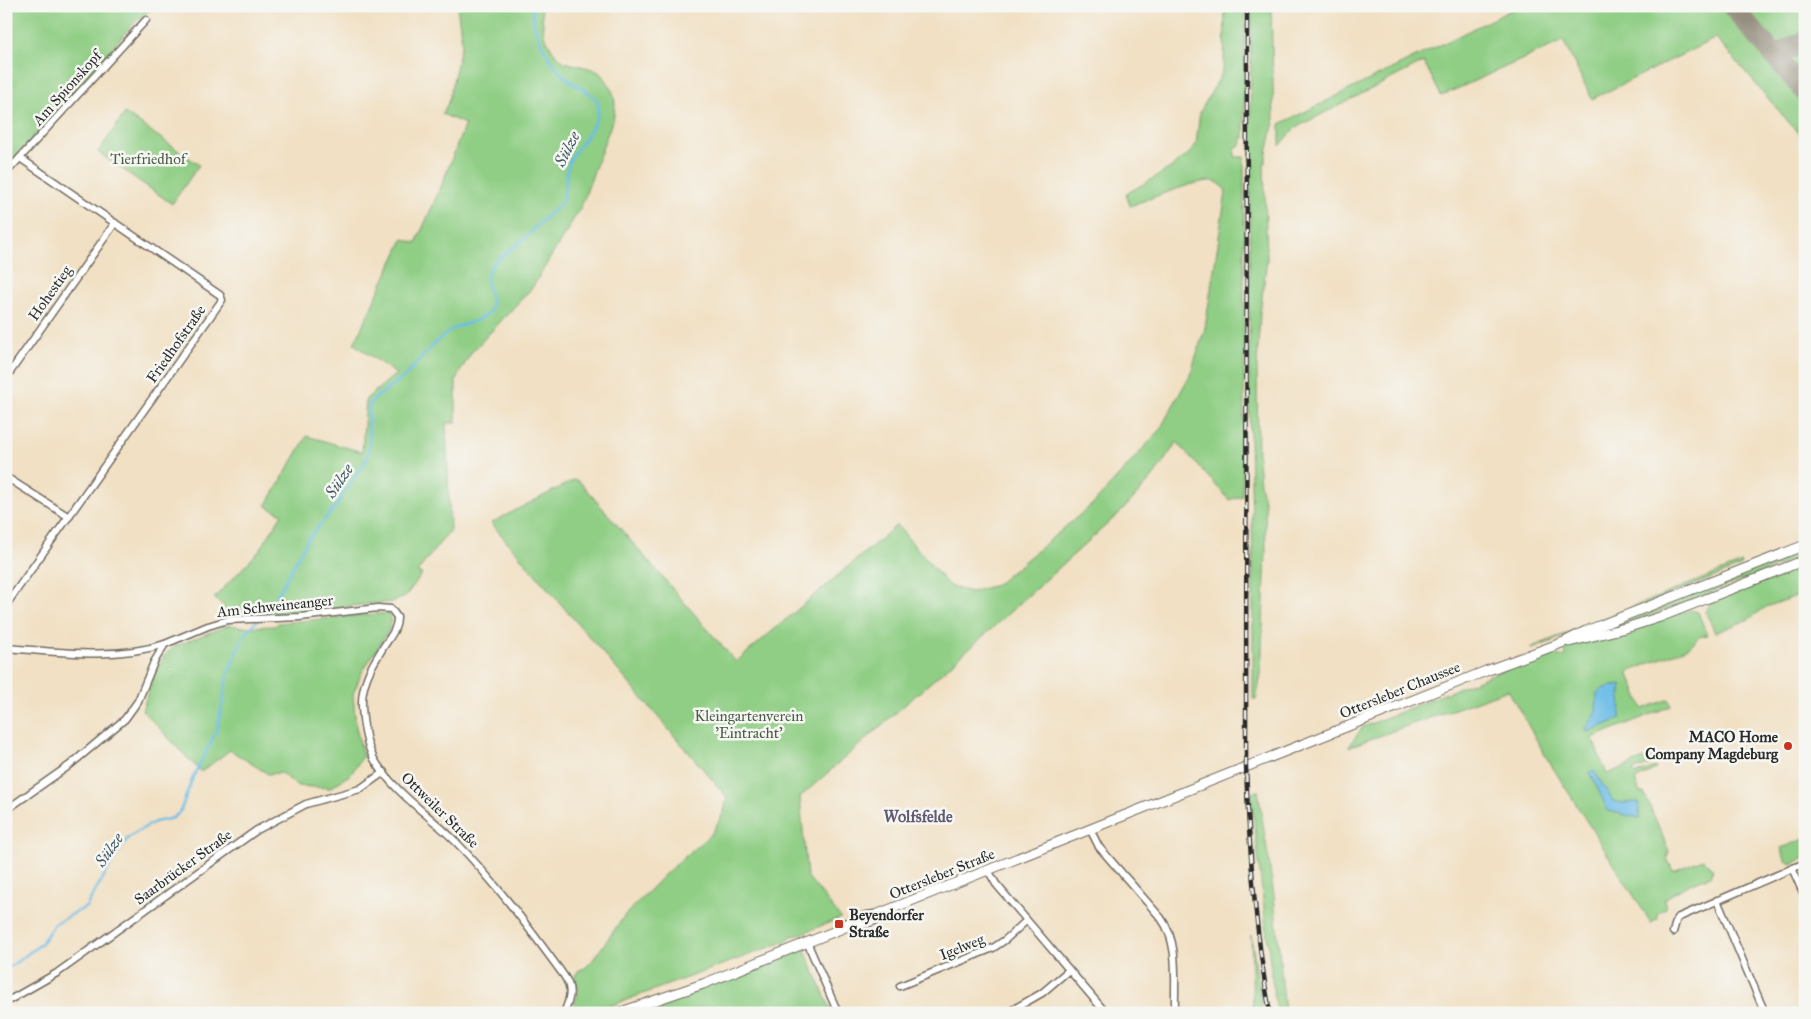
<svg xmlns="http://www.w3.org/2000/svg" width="1811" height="1019" font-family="'IM FELL Great Primer',serif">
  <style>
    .green { fill: #8fce84; stroke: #5d7c58 }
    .water { fill: #6cbde7; stroke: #4c7489 }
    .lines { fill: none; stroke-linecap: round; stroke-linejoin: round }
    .stream { stroke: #6cbde7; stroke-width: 2.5 }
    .taxiway { stroke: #8e8677; stroke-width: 21 }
    .street-casing { stroke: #706a60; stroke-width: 9 }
    .secondary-casing { stroke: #706a60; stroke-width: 11 }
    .street { stroke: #fff; stroke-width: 6 }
    .secondary { stroke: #fff; stroke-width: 9 }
    .rail-casing { stroke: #2b2b2b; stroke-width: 4.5 }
    .rail { stroke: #f6f6f2; stroke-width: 2.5; stroke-dasharray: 8; stroke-linecap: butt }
    .poi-dot { fill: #c8321e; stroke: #f6f6f2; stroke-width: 2 }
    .labels { text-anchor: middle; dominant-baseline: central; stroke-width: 5; stroke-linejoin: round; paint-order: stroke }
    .street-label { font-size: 15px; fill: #2b2b2b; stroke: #f6f6f2 }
    .park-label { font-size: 15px; fill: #495c46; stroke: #f6f6f2 }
    .poi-label { font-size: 15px; font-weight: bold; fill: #2b2b2b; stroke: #f6f6f2; text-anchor: end }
    .water-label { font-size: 16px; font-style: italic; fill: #3e5763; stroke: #f6f6f2 }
    .neighbourhood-label { font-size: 16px; font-weight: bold; fill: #615973; stroke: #f6f6f2 }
  </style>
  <rect width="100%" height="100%" fill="#f6f6f2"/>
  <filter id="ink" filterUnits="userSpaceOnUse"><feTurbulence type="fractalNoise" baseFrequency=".02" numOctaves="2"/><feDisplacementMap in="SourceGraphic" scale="10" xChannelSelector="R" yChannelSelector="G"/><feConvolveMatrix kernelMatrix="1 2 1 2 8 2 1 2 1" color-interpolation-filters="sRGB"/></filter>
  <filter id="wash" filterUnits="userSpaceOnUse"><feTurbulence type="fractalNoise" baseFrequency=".0096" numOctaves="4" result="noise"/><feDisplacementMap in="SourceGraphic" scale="20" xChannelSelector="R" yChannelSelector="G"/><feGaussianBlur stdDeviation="1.12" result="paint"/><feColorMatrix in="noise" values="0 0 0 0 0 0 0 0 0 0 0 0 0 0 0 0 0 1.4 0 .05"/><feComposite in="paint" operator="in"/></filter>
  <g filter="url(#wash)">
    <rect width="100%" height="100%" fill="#f1e0c3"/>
    <g class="green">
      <path d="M6 6H156L137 20 6 167Z"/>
      <path d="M457 6H541L544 35 553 51 564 62 593 69 602 74 612 89 615 103 614 116 581 207 532 288 471 353 456 379V423H446L450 530 417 572 422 574 405 597 392 602 278 613 226 614 217 616 225 607 214 598 260 550 282 514 266 506 307 436 362 452 366 399 396 374 354 344 403 239 416 243 443 182 465 124 442 114 448 103 462 42Z"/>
      <path d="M1225 6H1245L1244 138 1241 140 1242 144 1235 148V157H1244V402L1242 496 1229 500 1177 442 1153 477 1123 510 989 631 800 797 807 876 841 918 798 935 791 936 787 941 591 1013H569C577 998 582 994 574 977L579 970 585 968 592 961 625 915 664 875 712 833 724 812 727 797 491 523 574 480 579 481 736 662 897 525 949 586 971 592 996 585 1095 502 1159 431 1190 375 1205 328 1226 192C1223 186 1219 182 1212 181 1195 180 1147 200 1130 206L1126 194C1144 183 1187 162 1196 144L1200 112 1221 75 1224 64Z"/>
      <path d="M1251 6H1271L1274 122 1264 167 1267 259 1260 313 1257 367 1258 460 1260 484 1265 505 1266 551 1261 674 1256 699H1253V558L1249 402Z"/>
      <path d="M1519 6H1721L1805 104V141L1716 38 1592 99 1563 41 1441 96 1424 62 1295 128 1280 146V124Z"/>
      <path d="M1745 6H1805V77Z"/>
      <path d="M125 113 199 165 172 204 98 152Z"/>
      <path d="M1805 550V555C1735 583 1666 612 1595 633L1594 631 1651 611Z"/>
      <path d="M1742 563 1740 567 1532 649 1530 648Z"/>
      <path d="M1805 564V593L1766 607 1749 619 1715 633 1706 612 1709 603Z"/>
      <path d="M1691 610 1698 612 1707 635 1699 637 1689 647 1628 672 1643 709 1669 699 1671 706 1592 738 1607 774 1651 756 1653 763 1633 771 1635 775 1655 767 1656 769 1635 780 1640 793H1644L1669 851 1667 858 1673 871 1703 859 1713 869 1711 876 1689 884 1664 899 1666 908 1657 914 1658 919 1651 923 1548 760 1508 690 1348 747 1363 727 1523 662 1554 651 1559 657 1566 656 1565 647Z"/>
      <path d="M388 613 391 622 387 633 362 672 353 694 356 727 363 756 351 774 330 788 298 786 281 773 268 774 230 750 201 772 142 710 156 670 165 655 173 647 229 625 242 627 275 626 278 623Z"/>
      <path d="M1258 790 1274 896 1285 1013H1278L1274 997 1251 794Z"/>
      <path d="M1805 839V858L1791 864 1785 860 1781 848Z"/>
      <path d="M1251 935 1263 1013H1253Z"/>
      <path d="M804 948 831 1010 823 1013H630Z"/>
    </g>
    <g class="water">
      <path d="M1621 684 1620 719 1587 732 1586 728 1596 714 1597 693 1601 689Z"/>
      <path d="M1594 771 1613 801 1621 803 1638 802 1640 818 1608 811 1590 772Z"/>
    </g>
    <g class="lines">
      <path class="stream" d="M6 970 41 944 54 924 86 907 121 847 129 837 142 829 155 822 173 818 180 812 193 777 217 730 228 674 242 639 251 627 273 603 308 539 333 510 366 460C374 443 365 422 370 404 378 393 394 386 405 376 420 361 433 342 451 330 462 323 479 323 488 313 499 302 481 286 489 270 495 258 508 253 517 245 528 236 537 225 547 216 551 212 558 208 561 203 568 189 564 172 571 158 579 143 601 124 598 105 597 93 574 86 565 77 547 60 532 31 532 6"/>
      <g class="taxiway">
        <path d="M1732 6 1805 92"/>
        <path d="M1775 56 1805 41"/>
      </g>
    </g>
  </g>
  <g filter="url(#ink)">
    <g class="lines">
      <g class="street-casing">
        <g id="street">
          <path d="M6 173 146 20"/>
          <path d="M6 378 115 223"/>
          <path d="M6 477 69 517"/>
          <path d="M6 605 222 300 220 295 20 158"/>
          <path d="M6 648C59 652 114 660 165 644"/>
          <path d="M6 810 70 765 125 719 138 701 154 662 165 644 208 626 228 620 300 617 378 608 391 609 397 617C398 630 387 640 381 651 370 668 361 686 362 707 363 724 366 744 374 759 394 793 430 815 457 843 496 883 529 928 562 973 573 987 571 997 564 1013"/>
          <path d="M1090 829 1099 847 1161 918C1180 944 1174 982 1175 1013"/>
          <path d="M1792 868 1805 897"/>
          <path d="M988 870 996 884 1106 1013"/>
          <path d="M1717 900 1765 1013"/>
          <path d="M854 926C869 925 880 920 892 911"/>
          <path d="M837 928C848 920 860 915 874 914"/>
          <path d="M1673 932 1677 918 1805 863"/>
          <path d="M807 942 838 1013"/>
          <path d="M900 986 993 948 1005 940 1026 921"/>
          <path d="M6 1002 57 973 257 830 306 804 360 789 384 772"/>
          <path d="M1007 1013 1042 993 1069 970"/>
        </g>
      </g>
      <g class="secondary-casing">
        <g id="secondary">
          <path d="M1569 642 1629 627 1660 617 1805 560"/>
          <path d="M618 1013 703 984 1486 671 1564 642 1586 631 1805 545"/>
        </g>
      </g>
      <use href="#street" class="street"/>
      <use href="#secondary" class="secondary"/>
      <g class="rail-casing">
        <path id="rail" d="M1247 6 1246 766C1249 849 1255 931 1270 1013"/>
      </g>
      <use href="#rail" class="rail"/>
    </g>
  </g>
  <g class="poi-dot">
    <circle cx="1788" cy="746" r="5"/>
    <rect x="834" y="919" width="10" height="10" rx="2.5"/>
  </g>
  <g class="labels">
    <g class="street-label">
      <text transform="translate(67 88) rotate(-48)">Am Spionskopf</text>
      <text transform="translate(50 293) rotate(-55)">Hohestieg</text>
      <text transform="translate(176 344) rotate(-55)">Friedhofstraße</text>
      <text transform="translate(275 606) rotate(-6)">Am Schweineanger</text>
      <text transform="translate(1400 690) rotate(-22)">Ottersleber Chaussee</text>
      <text transform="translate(440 810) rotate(44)">Ottweiler Straße</text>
      <text transform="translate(183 867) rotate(-36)">Saarbrücker Straße</text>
      <text transform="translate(942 874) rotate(-22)">Ottersleber Straße</text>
      <text transform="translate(962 947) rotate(-22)">Igelweg</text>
    </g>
    <g class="park-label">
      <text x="148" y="159">Tierfriedhof</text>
      <text x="749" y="716">Kleingartenverein<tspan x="749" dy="17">'Eintracht'</tspan></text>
    </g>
    <g class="poi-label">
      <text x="1778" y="737">MACO Home<tspan x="1778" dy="17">Company Magdeburg</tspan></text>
      <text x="849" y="915" text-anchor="start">Beyendorfer<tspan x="849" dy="17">Straße</tspan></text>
    </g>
    <g class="water-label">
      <text transform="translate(567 149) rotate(-63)">Sülze</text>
      <text transform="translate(339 481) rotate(-56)">Sülze</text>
      <text transform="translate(109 850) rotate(-55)">Sülze</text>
    </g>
    <g class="neighbourhood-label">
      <text x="918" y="816">Wolfsfelde</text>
    </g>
  </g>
  <rect width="1811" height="1019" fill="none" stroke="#f6f6f2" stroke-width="25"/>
</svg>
